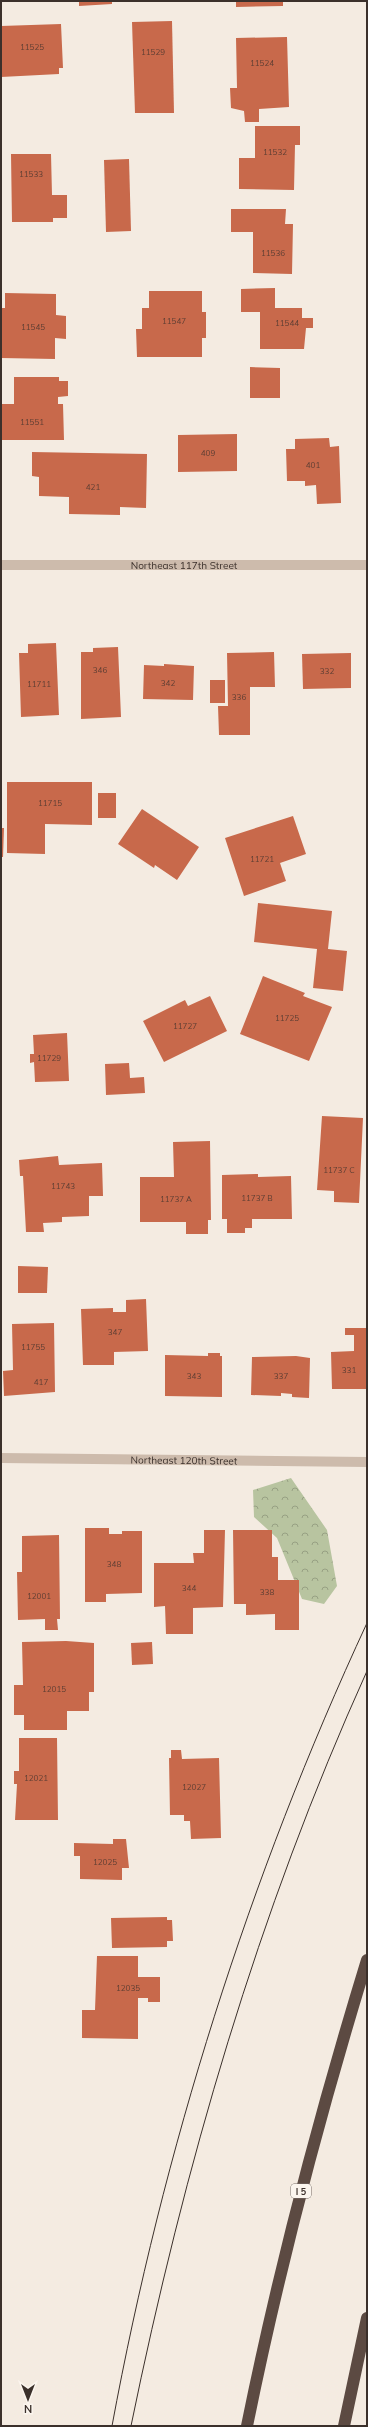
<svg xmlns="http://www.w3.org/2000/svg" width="368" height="2427" font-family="Mulish,sans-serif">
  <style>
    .forest { fill: url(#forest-crowns) }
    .building { fill: #c8694b }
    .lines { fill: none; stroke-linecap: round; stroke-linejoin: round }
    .street { stroke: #cdbbac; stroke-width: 10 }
    .highway { stroke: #5c4a42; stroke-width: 12 }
    .tram { stroke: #3b302b; stroke-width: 1 }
    .labels { text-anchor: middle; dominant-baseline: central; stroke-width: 4; stroke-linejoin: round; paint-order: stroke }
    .number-label { font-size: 8px; fill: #5e3e33 }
    .shield { fill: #fbf5ee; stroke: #756b66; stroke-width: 1 }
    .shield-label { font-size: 9px; font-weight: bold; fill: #3b302b }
    .street-label { font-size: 10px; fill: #3b302b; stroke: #fbf5ee }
  </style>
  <defs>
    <pattern id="forest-crowns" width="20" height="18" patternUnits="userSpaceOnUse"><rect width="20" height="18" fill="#b8c4a0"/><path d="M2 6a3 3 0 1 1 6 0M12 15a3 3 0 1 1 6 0" fill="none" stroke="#97a083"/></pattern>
  </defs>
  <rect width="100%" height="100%" fill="#f4ebe1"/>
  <path class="forest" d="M291 1478 327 1530 337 1586 324 1604 302 1599 277 1538 254 1517 253 1490Z"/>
  <g class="building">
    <path d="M79 1H112V4L79 6Z"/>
    <path d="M236 1H283V6L236 7Z"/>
    <path d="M172 21 174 113H135L132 22Z"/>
    <path d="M61 24 63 68H59V74L1 77V26Z"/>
    <path d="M287 37 289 107 259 109V122H245L244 111 231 108 230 88H237L236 38Z"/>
    <path d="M255 126H300V145H295L294 190 239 189V158H255Z"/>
    <path d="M11 154H51L52 195H67V218H53V222H12Z"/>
    <path d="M129 159 131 231 106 232 104 160Z"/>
    <path d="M231 209H286L285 224H293L292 274 253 273V232H231Z"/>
    <path d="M275 288V308H302V318H313V328H306L304 349H260V312H241V289Z"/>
    <path d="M149 291H202V312H206V338H202V357H137L136 329H142V308H149Z"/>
    <path d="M5 293 56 294V315L66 316V339L55 338V359L1 358V308H5Z"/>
    <path d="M250 367 280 368V398H250Z"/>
    <path d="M14 377H59V381H68V396L58 397V404H63L64 440H1V404H14Z"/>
    <path d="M237 434V471L178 472V435Z"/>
    <path d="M329 438 330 447 339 446 341 503 317 504 316 485 305 486V481H287L286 449H295V439Z"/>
    <path d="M32 452 147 454 146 508 120 507V515L69 514V497L39 496V477L32 476Z"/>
    <path d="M56 643 59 715 21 717 19 653H28V644Z"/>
    <path d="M118 647 121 717 81 719V652H93V648Z"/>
    <path d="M274 652 275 687H250V735H219L218 706H228L227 653Z"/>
    <path d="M351 653V688L303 689 302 654Z"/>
    <path d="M164 664 194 666 193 700 143 699 144 665 164 666Z"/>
    <rect x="210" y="680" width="15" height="23"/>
    <path d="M7 782H92V825L45 824V854L7 853Z"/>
    <rect x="98" y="793" width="18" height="25"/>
    <path d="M142 809 199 847 177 880 155 865 154 868 118 844Z"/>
    <path d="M293 816 306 854 280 863 286 881 244 896 225 838Z"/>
    <path d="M1 828H4L3 857H1Z"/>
    <path d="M258 903 332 911 328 949 347 951 343 991 313 988 317 949 254 942Z"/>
    <path d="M263 976 305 993 303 996 332 1007 309 1061 240 1034Z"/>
    <path d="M210 996 227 1031 164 1062 143 1021 185 1000 188 1006Z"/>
    <path d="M67 1033 69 1081 35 1082 34 1062 30 1063V1054H34L33 1035Z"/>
    <path d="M129 1063 130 1078 144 1077 145 1093 106 1095 105 1064Z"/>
    <path d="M322 1116 363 1118 359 1203 334 1202V1191L317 1190Z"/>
    <path d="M210 1141 211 1220H208V1234H186V1222H140V1177H174L173 1142Z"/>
    <path d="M58 1156 59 1165 102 1163 103 1196H89V1216L62 1217V1222L43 1223 44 1232H26L23 1176H20L19 1160Z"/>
    <path d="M258 1174V1177L291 1176 292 1219H252V1228H245V1233H227V1219H222V1175Z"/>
    <path d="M18 1266 48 1267 47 1293H18Z"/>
    <path d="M146 1299 148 1351 114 1352V1365H83L81 1309 113 1308V1312H126V1300Z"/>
    <path d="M54 1323 55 1392 4 1396 3 1371 13 1370 12 1324Z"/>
    <path d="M345 1328H367V1389H332L331 1352 354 1351V1335H345Z"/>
    <path d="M208 1353H220V1356H222V1397L165 1396V1355L208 1356Z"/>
    <path d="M296 1356 310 1358 309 1398 292 1397V1394L281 1393V1396L251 1395 252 1357Z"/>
    <path d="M85 1528H109V1534H122V1531H142V1593L106 1594V1602H85Z"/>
    <path d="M204 1530H225L223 1607 193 1608V1634H166L165 1606 154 1607V1563H194L193 1553H204Z"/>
    <path d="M233 1530H272V1557H278V1580H299V1630H275V1614L246 1615V1604H234Z"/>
    <path d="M59 1535 60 1619H57L58 1630H45V1619L18 1620 17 1572H22V1536Z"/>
    <path d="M66 1641 94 1643V1692H89V1711H67V1730H24V1715H14V1685H23L22 1642Z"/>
    <path d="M152 1642 153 1664 132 1665 131 1643Z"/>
    <path d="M19 1738H57L58 1820H15L17 1784H14V1771H19Z"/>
    <path d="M171 1750H181L182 1759 219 1758 221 1838 191 1839 190 1821H184V1815H170L169 1758H171Z"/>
    <path d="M113 1839H126L129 1868H122V1880L80 1879V1856H74V1843L113 1844Z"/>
    <path d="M167 1917V1920H172L173 1941H167V1947L112 1948 111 1918Z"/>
    <path d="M97 1956H138V1977H160V2002H148V1998H138V2039L82 2038V2010H95Z"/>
  </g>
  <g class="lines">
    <g class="street">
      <path id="s1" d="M1 565H367"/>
      <path id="s2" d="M1 1458 367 1462"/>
    </g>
    <g class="highway">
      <path d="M247 2426C279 2268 320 2113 367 1960"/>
      <path d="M344 2426 367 2318"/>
    </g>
    <g class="tram">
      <path d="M112 2426C163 2150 249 1877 367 1623"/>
      <path d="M131 2426C184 2167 258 1912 367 1671"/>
    </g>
  </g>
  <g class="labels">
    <g class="number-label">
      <text x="32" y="47">11525</text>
      <text x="153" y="52">11529</text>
      <text x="262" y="63">11524</text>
      <text x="275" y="152">11532</text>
      <text x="31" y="174">11533</text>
      <text x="273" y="253">11536</text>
      <text x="174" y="321">11547</text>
      <text x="287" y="323">11544</text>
      <text x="33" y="327">11545</text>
      <text x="32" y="422">11551</text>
      <text x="208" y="453">409</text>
      <text x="313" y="465">401</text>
      <text x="93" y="487">421</text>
      <text x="100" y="670">346</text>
      <text x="327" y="671">332</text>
      <text x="168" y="683">342</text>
      <text x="39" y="684">11711</text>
      <text x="239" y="697">336</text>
      <text x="50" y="803">11715</text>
      <text x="262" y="859">11721</text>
      <text x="287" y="1018">11725</text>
      <text x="185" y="1026">11727</text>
      <text x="49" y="1058">11729</text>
      <text x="339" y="1170">11737 C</text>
      <text x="63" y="1186">11743</text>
      <text x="257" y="1198">11737 B</text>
      <text x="176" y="1199">11737 A</text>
      <text x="115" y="1332">347</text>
      <text x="33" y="1347">11755</text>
      <text x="349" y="1370">331</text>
      <text x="194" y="1376">343</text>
      <text x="281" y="1376">337</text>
      <text x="41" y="1382">417</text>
      <text x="114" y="1564">348</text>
      <text x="189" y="1588">344</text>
      <text x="267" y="1592">338</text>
      <text x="39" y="1596">12001</text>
      <text x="54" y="1689">12015</text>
      <text x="36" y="1778">12021</text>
      <text x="194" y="1787">12027</text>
      <text x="105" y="1862">12025</text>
      <text x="128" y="1988">12035</text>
    </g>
    <rect class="shield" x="291" y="2184" width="20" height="14" rx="3"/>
    <g class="shield-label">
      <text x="301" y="2191">I 5</text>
    </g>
    <g class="street-label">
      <text stroke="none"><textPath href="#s1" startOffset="183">Northeast 117th Street</textPath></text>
      <text stroke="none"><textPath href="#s2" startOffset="183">Northeast 120th Street</textPath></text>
    </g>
  </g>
  <rect width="368" height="2427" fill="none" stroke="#3b302b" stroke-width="4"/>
  <g transform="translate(28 2399) rotate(180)" stroke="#fbf5ee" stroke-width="3" paint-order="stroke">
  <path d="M0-3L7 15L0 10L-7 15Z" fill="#3b302b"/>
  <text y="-6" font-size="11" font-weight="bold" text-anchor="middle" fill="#3b302b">N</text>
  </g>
</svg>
